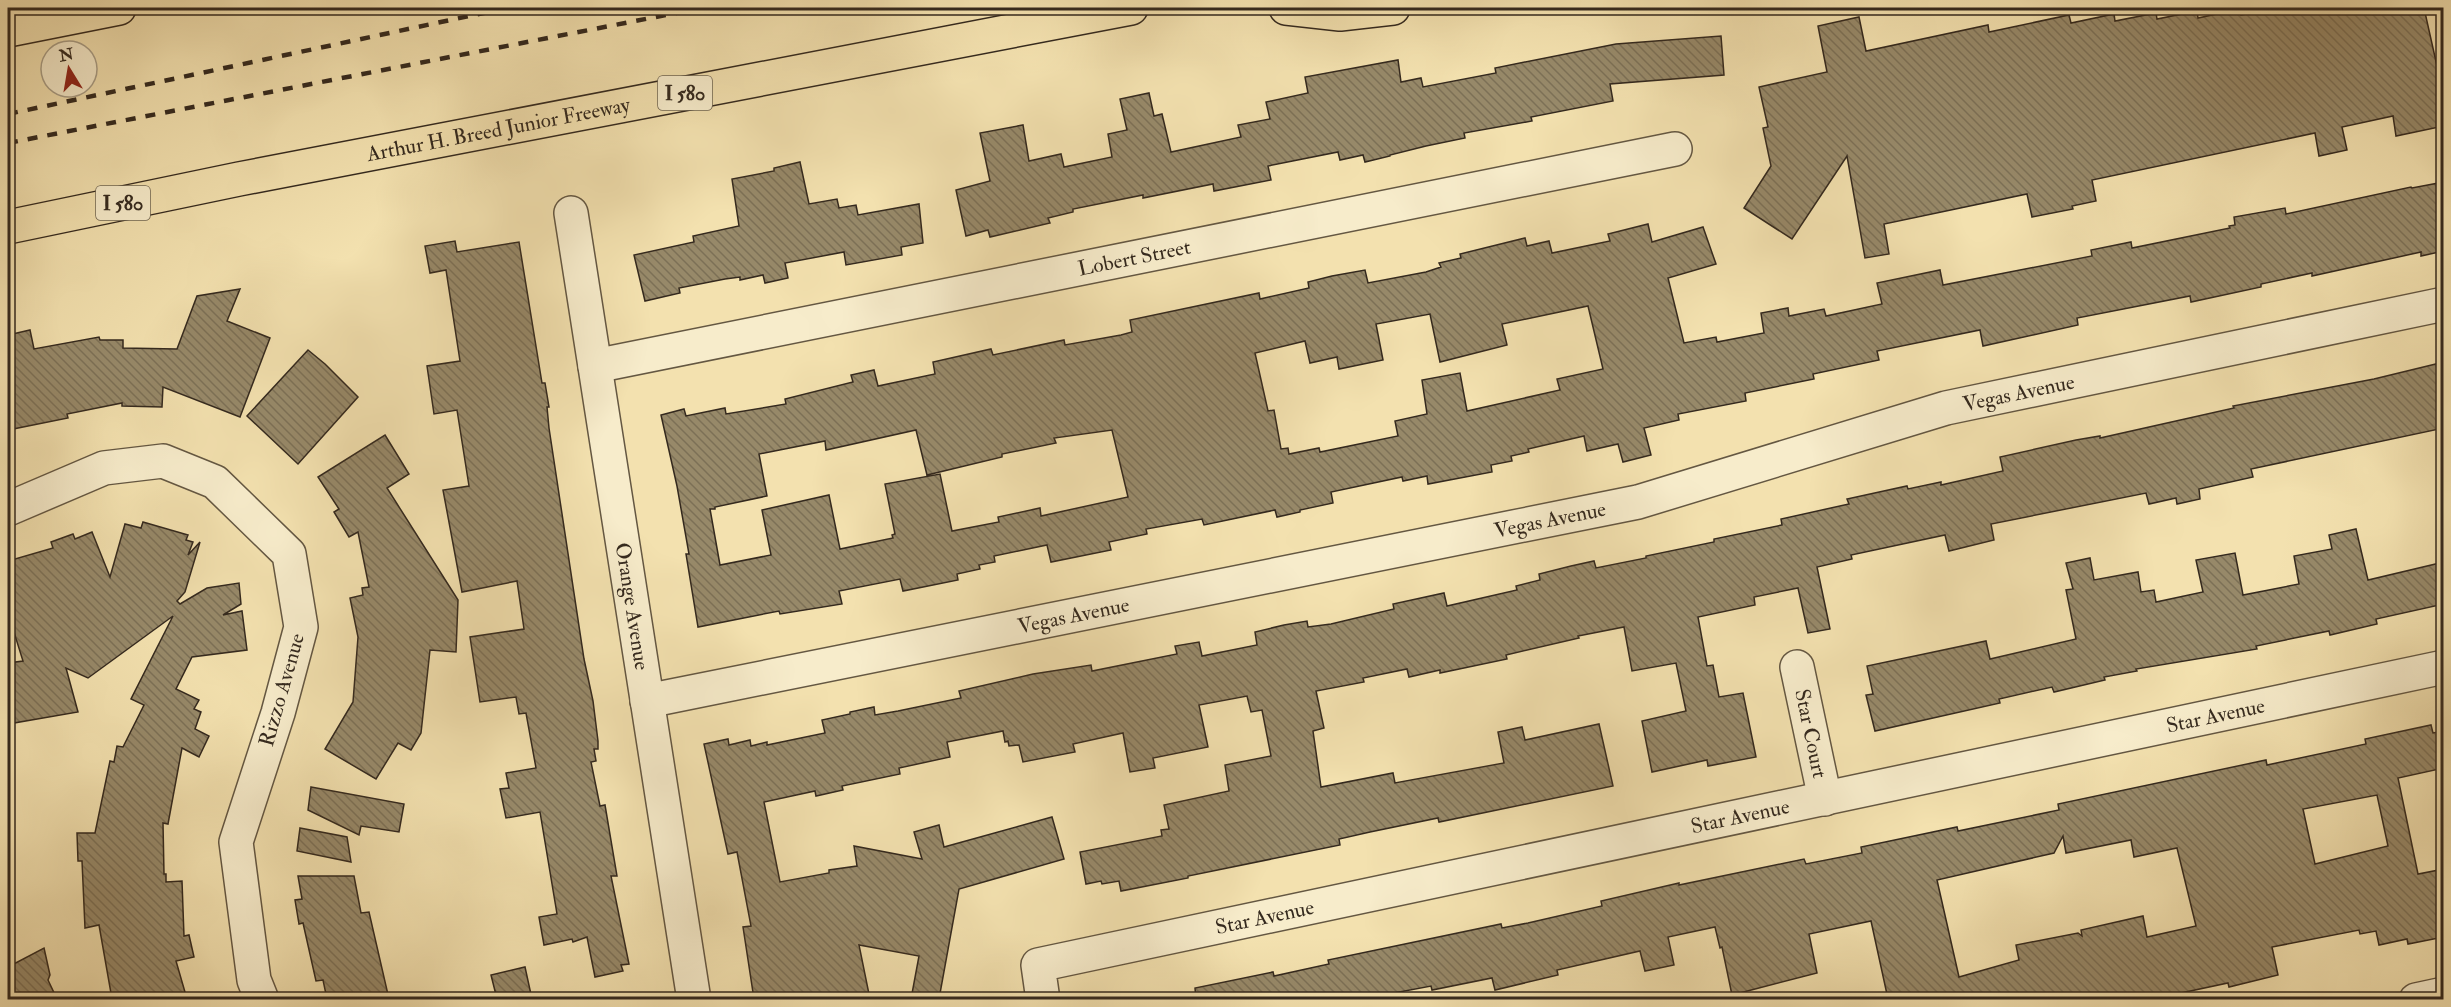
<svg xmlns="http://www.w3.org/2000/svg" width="2451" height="1007" font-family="'IM FELL Double Pica',serif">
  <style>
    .building { fill: url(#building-back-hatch); stroke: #34291e; stroke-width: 1.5; fill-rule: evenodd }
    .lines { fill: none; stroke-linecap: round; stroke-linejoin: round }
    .street-casing { stroke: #645742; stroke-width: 36 }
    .highway-casing { stroke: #34291e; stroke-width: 36 }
    .street { stroke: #f7eccb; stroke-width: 33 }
    .highway { stroke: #f3e1af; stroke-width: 33 }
    .rail { stroke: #34291e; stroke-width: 4.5; stroke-dasharray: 10 10; stroke-linecap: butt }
    .labels { text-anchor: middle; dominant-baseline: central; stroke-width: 4.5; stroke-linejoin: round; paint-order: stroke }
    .shield { fill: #f7eccb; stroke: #6e6452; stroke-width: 1.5 }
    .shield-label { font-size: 20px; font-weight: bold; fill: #34291e }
    .street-label { font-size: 21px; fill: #34291e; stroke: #f7eccb }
  </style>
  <defs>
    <pattern id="building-back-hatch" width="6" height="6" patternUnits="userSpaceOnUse" patternTransform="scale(1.5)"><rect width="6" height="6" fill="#978969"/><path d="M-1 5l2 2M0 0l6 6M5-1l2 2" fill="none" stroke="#7c7056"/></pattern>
  </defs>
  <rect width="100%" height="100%" fill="#f3e1af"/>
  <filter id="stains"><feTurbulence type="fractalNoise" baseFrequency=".00333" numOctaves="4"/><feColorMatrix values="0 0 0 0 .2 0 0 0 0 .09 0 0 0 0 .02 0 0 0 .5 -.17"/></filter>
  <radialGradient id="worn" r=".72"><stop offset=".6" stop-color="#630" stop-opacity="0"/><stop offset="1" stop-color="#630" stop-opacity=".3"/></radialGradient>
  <g class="building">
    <path d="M2276 8H2282L2283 13 2308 8H2424L2437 66 2444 65V126L2396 136 2393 116 2342 127 2347 150 2319 156 2315 133 2092 180 2096 201 2072 206 2073 209 2032 217 2027 194 1884 224 1889 254 1865 258 1847 156 1792 239 1744 208 1771 166 1763 128 1768 127 1759 87 1827 72 1818 26 1859 17 1866 51 1988 25 1989 32 2069 15 2071 23 2114 14 2115 21 2156 13 2157 19 2197 11 2198 18 2240 9 2241 15Z"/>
    <path d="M1721 36 1724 75 1610 84 1613 101 1531 117 1532 121 1464 133 1465 138 1426 146 1390 155V156L1365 162 1363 155 1340 160 1338 152 1268 166 1271 180 1214 191 1213 184 1143 198V195L1073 209V212L1048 218 1050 223 990 237 988 230 966 236 956 190 990 181 980 133 1023 125 1029 161 1061 154 1064 167 1112 157 1108 134 1127 130 1120 99 1149 93 1154 116 1162 114 1171 152 1241 137 1238 125 1270 119 1266 102 1308 93 1305 77 1398 60 1401 82 1421 78 1423 87 1496 73 1495 68 1616 44Z"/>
    <path d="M800 162 809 204 837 199 839 208 856 205 858 215 919 204 923 243 901 247 902 255 846 265 844 252 785 263 788 278 765 283 763 275 740 280V277L725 279 679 288 680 293 645 301 634 255 694 242 693 236 739 226 732 179 774 171V168Z"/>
    <path d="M2444 182V251L2421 256V252L2312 276V273L2261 284V287L2191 302 2190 296 2077 318 2078 325 1983 346 1980 330 1877 351 1879 360 1813 374 1814 379 1745 393 1746 401 1678 414 1679 420 1644 428 1651 455 1623 462 1618 444 1587 451 1584 436 1528 449 1529 452 1511 456 1512 461 1491 465 1492 472 1428 484 1427 476 1403 481 1402 477 1331 492 1333 503 1300 510V512L1277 517 1275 510 1204 525 1202 519 1146 529 1147 534 1109 542 1111 550 1051 562 1047 545 994 556 995 562 979 565 980 569 957 574 958 580 903 591 900 579 839 591 842 604 780 614 779 611 698 627 686 554H689L677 486 661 415 684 409 686 416 725 408 726 414 786 404 785 399 853 382 851 375 874 370 878 386 935 374 933 362 991 349 993 355 1064 340 1065 345 1121 335 1132 332 1130 320 1259 293 1260 299 1309 288 1308 282 1332 276 1365 270 1368 283 1426 272 1441 267 1439 263 1461 258 1460 254 1525 238 1527 246 1549 241 1552 253 1610 241 1608 234 1648 224 1652 242 1703 227 1716 264 1668 278 1684 343 1716 337 1717 342 1764 333 1761 313 1788 308 1789 316 1824 309 1826 316 1882 304 1877 283 1940 270 1943 285 2092 256 2091 250 2131 242 2132 248 2230 228 2229 226 2235 225 2234 217 2285 208 2286 214 2411 187 2412 188ZM1588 306 1603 369 1557 379 1560 390 1467 411 1460 373 1422 380 1427 414 1395 421 1398 436 1320 452 1319 448 1289 454 1288 448 1281 449 1274 410 1268 411 1255 353 1305 341 1310 363 1337 357 1339 369 1383 360 1376 324 1430 314 1440 362 1507 345 1502 324ZM916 430 927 475 1002 457V454L1056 443 1054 438 1112 430 1128 497 1041 516 1040 508 998 517 999 522 952 531 940 474 885 484 895 534 892 535 893 538 840 549 829 495 762 510 771 555 720 565 710 509H715V507L767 496 759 454 825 441 826 450Z"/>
    <path d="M455 241 457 252 519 242 542 383H545L549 407H547L549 428 584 659 593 701 598 741V749H594L596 761 591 762 600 806 605 805 617 876H611L629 964 621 965 623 971 595 977 587 937 573 942 572 939 544 945 539 917 557 914 540 812 506 818 500 789 509 788 506 773 536 768 526 713 519 714 516 697 480 702 470 637 524 629 517 581 462 592 443 490 469 486 457 410 434 414 427 366 460 361 446 270 430 273 425 246Z"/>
    <path d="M240 289 227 321 270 338 240 417 163 387 162 407 122 406V403L67 414 68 418 8 430V335L30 330 34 349 99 337 100 340H123V348L177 349 197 296Z"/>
    <path d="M308 350 325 364 358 397 298 464 247 416Z"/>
    <path d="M2444 362V428L2251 469 2253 477 2199 489 2200 499 2177 504 2176 498 2149 504 2146 493 1991 524 1994 540 1949 551 1945 535 1851 555 1852 559 1817 567 1830 629 1808 633 1798 588 1754 597 1755 605 1698 617 1707 666 1713 665 1719 697 1743 693 1756 757 1708 766 1707 760 1652 772 1642 721 1686 711 1676 663 1632 671 1624 627 1578 636 1579 638 1506 655 1507 659 1440 673V670L1409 677 1407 669 1363 678 1364 682 1316 691 1324 728 1313 731 1321 787 1393 773 1395 783 1504 763 1498 732 1522 727 1525 740 1599 724 1613 786 1439 822 1438 818 1370 832 1339 839 1340 845 1188 876V878L1121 891 1119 881 1102 884 1101 881 1086 884 1080 852 1162 836 1161 830 1169 829 1164 805 1229 791 1225 765 1271 756 1262 710 1251 712 1247 696 1199 705 1208 747 1153 758 1155 768 1130 772 1123 733 1073 744 1075 752 1023 762 1019 745 1009 746 1008 741 1005 742 1003 731 947 742 950 757 899 768 900 774 842 786 843 790 816 796 815 791 764 802 780 882 829 873V870L857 866 854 846 922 859 914 832 939 825 944 847 1052 817 1064 859 959 889 939 999H911L919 956 859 945 870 999H754L743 927 751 926 737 852 728 854 704 744 728 739 729 745 750 740 751 746 767 742V745L825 733 822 720 850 714V712L874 707 875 715 898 711 961 698 959 691 1033 674 1091 665 1092 671 1177 654 1175 646 1199 642 1202 656 1257 645 1255 632 1284 625 1307 621 1308 627 1331 624 1394 609 1393 604 1444 593 1447 606 1517 590 1516 586 1540 580 1539 574 1571 566 1594 561 1596 568 1646 558V556L1714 542V539L1782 525 1781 519 1849 504 1847 499 1907 486 1908 489 1941 482V485L2003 471 2000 457 2076 440 2100 436V438L2234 408 2233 406 2374 379Z"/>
    <path d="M385 435 409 474 387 488 458 600 456 652 430 650 421 733 411 750 398 743 376 779 325 749 353 702 358 637 350 598 363 595 362 588 369 587 358 532 349 537 334 512 339 509 318 477Z"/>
    <path d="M143 522 188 535 186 540 193 542 188 555 200 542 185 592 177 601 180 604 207 588 239 583 241 604 223 615 242 611 247 650 192 657 176 689 199 700 194 709 201 712 195 729 209 736 199 757 182 748 168 824 163 823 164 874H166V882L182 881 184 936 189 935 194 957 176 961 187 999H112L99 925 85 928 82 861H78L77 833H95L110 761 114 762 117 746 123 747 144 705 131 699 173 616 88 678 66 668 78 712 8 724V663L23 661 8 613V561L53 548 51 542 73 534 75 539 92 532 110 577 125 524 141 528Z"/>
    <path d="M2356 529 2368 580 2444 562V604L2376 619 2377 624 2330 635 2329 631 2256 646 2257 649 2136 669 2137 671 2104 677 2105 680 2054 692 2052 687 1999 699 2000 703 1875 731 1866 695 1873 694 1867 666 1986 641 1990 659 2076 639 2066 590 2073 589 2066 563 2090 558 2094 580 2138 572 2141 592 2154 590 2156 602 2203 592 2196 560 2235 553 2243 595 2299 584 2294 556 2332 549 2329 535Z"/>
    <path d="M2431 725 2433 733 2444 731V768L2398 778 2418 874 2444 869V937L2408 944 2407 939 2379 945 2376 931 2360 934 2359 930 2272 947 2278 975 2229 987 2228 983 2153 999H2138L2137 994 2109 999H1888L1871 921 1809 934 1817 973 1732 995 1722 947 1720 948 1715 927 1668 937 1674 965 1645 971 1640 951 1557 970 1558 975 1495 990 1492 978 1432 990 1431 986 1362 999H1196L1195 988 1273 972 1274 976 1329 964 1328 960 1501 924 1502 928 1528 923 1602 906 1601 901 1679 883V885L1804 859 1806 864 1862 853 1861 847 1957 827 1958 831 2059 810 2058 804 2266 760 2267 765 2366 744 2365 739ZM2377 795 2388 846 2315 864 2303 809ZM2063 836 2066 853 2131 840 2134 857 2177 848 2196 926 2147 937 2143 916 2081 930 2082 936 2078 933 2016 945 2019 960 1959 977 1937 880 2054 853Z"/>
    <path d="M311 787 404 804 399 832 361 826 359 835 308 810Z"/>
    <path d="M300 828 347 837 351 862 297 851Z"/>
    <path d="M298 876H354L361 913 369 912 389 999H327L323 980 316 981 303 923 299 924 295 900 302 899Z"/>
    <path d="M44 948 50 975 48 980 57 999H8V967Z"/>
    <path d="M525 967 532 999H497L491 975Z"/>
  </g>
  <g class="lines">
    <g class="street-casing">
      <g id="street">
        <path id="s1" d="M571 213 694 1000"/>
        <path id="s2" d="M595 366 1675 149"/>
        <path d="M8 509 104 468 163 461 215 482 289 554 301 627 278 713 236 842 254 980 262 1000"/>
        <path id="s3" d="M1797 667 1825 799"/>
        <path id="s4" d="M647 701 1638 502 1946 408 2444 304"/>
        <path id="s5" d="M1043 1000 1038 965 2444 667"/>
        <path d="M2416 1000 2444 994"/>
      </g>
    </g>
    <g class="highway-casing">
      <g id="highway">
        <path d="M1286 8 1340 14 1393 8"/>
        <path d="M8 30 119 8"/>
        <path id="s6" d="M8 227 239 179 1131 8"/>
      </g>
    </g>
    <use href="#street" class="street"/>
    <use href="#highway" class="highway"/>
    <g class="rail">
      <path d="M8 114 507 8"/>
      <path d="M8 143 702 8"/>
    </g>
  </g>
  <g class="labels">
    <g class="shield">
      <rect x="658" y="76" width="54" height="34" rx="4.5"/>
      <rect x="96" y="186" width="54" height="34" rx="4.5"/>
    </g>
    <g class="shield-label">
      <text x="685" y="93">I 580</text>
      <text x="123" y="203">I 580</text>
    </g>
    <g class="street-label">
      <text stroke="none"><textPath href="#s6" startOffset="500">Arthur H. Breed Junior Freeway</textPath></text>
      <text stroke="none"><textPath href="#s2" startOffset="550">Lobert Street</textPath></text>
      <text stroke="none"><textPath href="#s4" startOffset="1407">Vegas Avenue</textPath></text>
      <text stroke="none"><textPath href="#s4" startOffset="921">Vegas Avenue</textPath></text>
      <text stroke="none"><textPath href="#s1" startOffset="398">Orange Avenue</textPath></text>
      <text stroke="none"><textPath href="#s4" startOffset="435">Vegas Avenue</textPath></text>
      <text transform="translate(282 690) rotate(-74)">Rizzo Avenue</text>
      <text stroke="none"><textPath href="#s5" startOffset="1239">Star Avenue</textPath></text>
      <text stroke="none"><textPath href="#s3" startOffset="68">Star Court</textPath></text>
      <text stroke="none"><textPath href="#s5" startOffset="753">Star Avenue</textPath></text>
      <text stroke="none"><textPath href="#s5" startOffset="267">Star Avenue</textPath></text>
    </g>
  </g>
  <rect width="2451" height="1007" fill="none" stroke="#f3e1af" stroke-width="30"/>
  <rect x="9" y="9" width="2433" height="989" fill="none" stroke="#34291e" stroke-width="3"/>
  <rect x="15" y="15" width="2421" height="977" fill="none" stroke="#34291e" stroke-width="1.5"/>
  <g transform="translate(69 69) rotate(349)"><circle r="28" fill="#f7eccb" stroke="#a99e86" stroke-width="1.5"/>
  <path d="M0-4.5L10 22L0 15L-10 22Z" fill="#8f2418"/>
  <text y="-9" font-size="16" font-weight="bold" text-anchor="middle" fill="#34291e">N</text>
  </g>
  <rect width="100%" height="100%" filter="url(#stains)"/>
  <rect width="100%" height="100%" fill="url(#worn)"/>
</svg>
